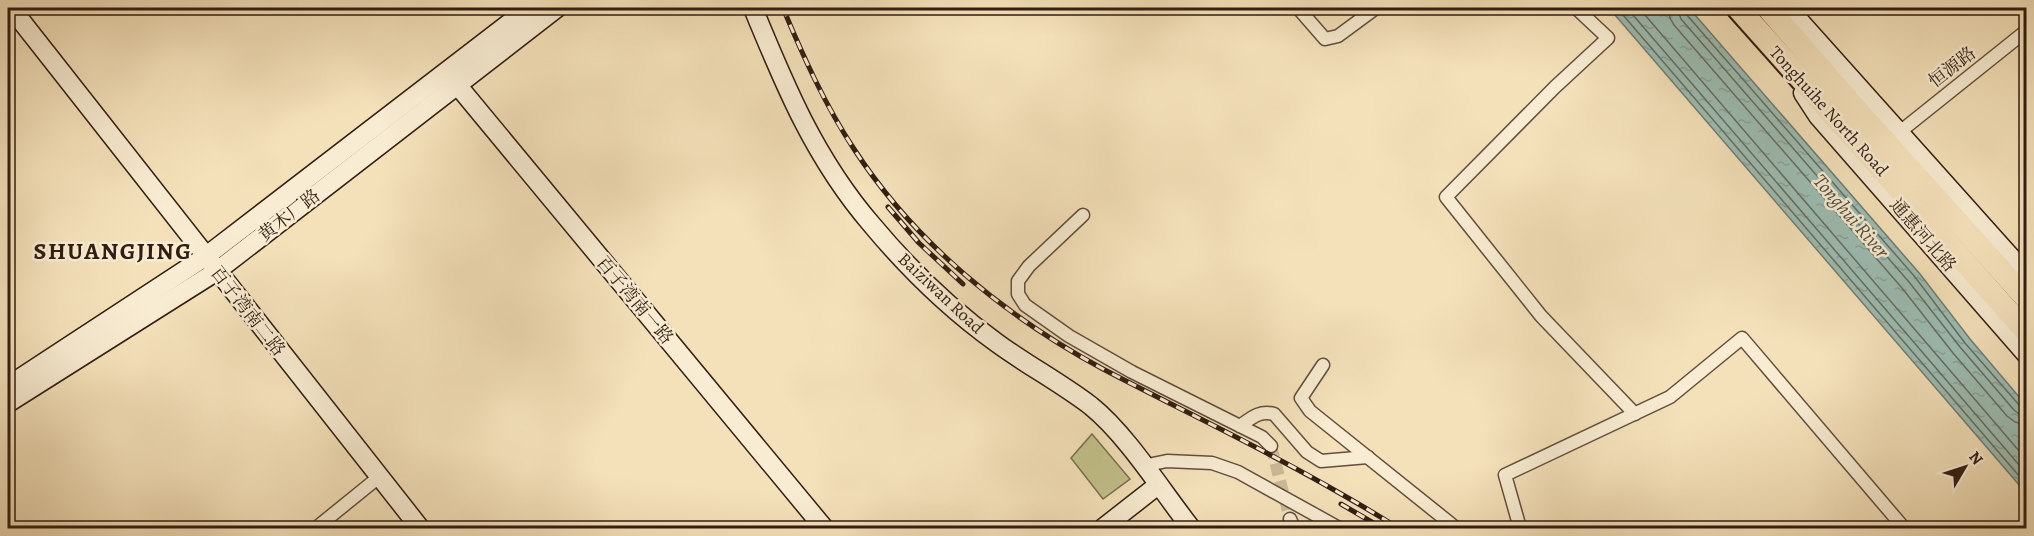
<svg xmlns="http://www.w3.org/2000/svg" width="2034" height="536" font-family="Alegreya,'Noto Serif SC',serif">
  <style>
    .park { fill: #c2c18b; stroke: #7a6f4e; stroke-width: 1.5 }
    .water { fill: url(#water-ripples); stroke: #717d73; stroke-width: 1.5 }
    .lines { fill: none; stroke-linecap: round; stroke-linejoin: round }
    .shore { stroke: #666d62; stroke-width: 1.5 }
    .street-tunnel { stroke: #cdba98; stroke-width: 12; stroke-dasharray: 12 6; stroke-linecap: butt }
    .street-casing { stroke: #624e3c; stroke-width: 15 }
    .secondary-casing { stroke: #311d12; stroke-width: 21 }
    .highway-casing { stroke: #311d12; stroke-width: 26 }
    .street { stroke: #f8ecd2; stroke-width: 12 }
    .secondary { stroke: #f8ecd2; stroke-width: 18 }
    .highway { stroke: #f4e1ba; stroke-width: 22 }
    .rail-casing { stroke: #311d12; stroke-width: 5 }
    .rail { stroke: #f8ecd2; stroke-width: 3; stroke-dasharray: 9; stroke-linecap: butt }
    .labels { text-anchor: middle; dominant-baseline: central; stroke-width: 5; stroke-linejoin: round; paint-order: stroke }
    .street-label { font-size: 18px; fill: #311d12; stroke: #f8ecd2 }
    .water-label { font-size: 20px; font-style: italic; fill: #514d42; stroke: #f8ecd2 }
    .district-label { font-size: 24px; font-weight: bold; letter-spacing: 1.5px; fill: #311d12; stroke: #f8ecd2 }
  </style>
  <defs>
    <pattern id="water-ripples" width="26" height="14" patternUnits="userSpaceOnUse" patternTransform="scale(1.5)"><rect width="26" height="14" fill="#9cbdb3"/><path d="M2 4q2-2 4 0t4 0M15 11q2-2 4 0t4 0" fill="none" stroke="#87a299"/></pattern>
  </defs>
  <rect width="100%" height="100%" fill="#f4e1ba"/>
  <filter id="stains"><feTurbulence type="fractalNoise" baseFrequency=".00333" numOctaves="4"/><feColorMatrix values="0 0 0 0 .2 0 0 0 0 .09 0 0 0 0 .02 0 0 0 .5 -.17"/></filter>
  <radialGradient id="worn" r=".72"><stop offset=".6" stop-color="#630" stop-opacity="0"/><stop offset="1" stop-color="#630" stop-opacity=".3"/></radialGradient>
  <path class="park" d="M1092 434 1130 479 1103 499 1071 458Z"/>
  <path class="water" d="M1609 8H1689L1920 274 1970 339 2026 405V493Z"/>
  <g class="lines">
    <g class="shore">
      <path d="M1617 8 2026 484"/>
      <path d="M1627 8 2026 473"/>
      <path d="M1639 8 2026 459"/>
      <path d="M1668 8 1670 18 1674 25 1902 288 1953 353 2007 416 2015 422 2026 425"/>
      <path d="M1677 8 1681 19 1909 282 1960 347 2014 410 2019 414 2026 416"/>
      <path d="M1685 8 1686 14 1915 277 1965 343 2020 406 2026 408"/>
    </g>
    <path class="street-tunnel" d="M1271 446 1290 519"/>
    <g class="street-casing">
      <g id="street">
        <path d="M1298 8 1325 39 1338 36 1376 8"/>
        <path d="M1576 8 1608 38 1555 87 1446 197 1541 316 1635 414"/>
        <path d="M1901 131 2026 31"/>
        <path d="M1083 215 1029 266 1018 281V294L1025 305 1069 336 1132 372 1262 437 1271 446"/>
        <path d="M1323 365 1301 398 1310 411 1456 528"/>
        <path d="M1240 426C1251 418 1260 410 1274 414L1307 452 1321 461 1368 457"/>
        <path d="M1143 466 1167 461 1212 463 1238 472 1339 528"/>
        <path d="M1290 519 1294 528"/>
        <path d="M316 528 379 477"/>
        <path d="M1520 528 1505 475 1670 397 1742 338 1904 528"/>
      </g>
    </g>
    <g class="secondary-casing">
      <g id="secondary">
        <path d="M11 8 420 528"/>
        <path d="M753 8C785 86 815 159 872 225 908 268 951 310 997 343 1027 365 1061 383 1091 406 1127 435 1162 491 1191 528"/>
        <path d="M1788 8 2026 274"/>
        <path d="M449 75 824 528"/>
        <path d="M1803 93 1818 116 2026 354"/>
        <path d="M8 386 205 257 529 8"/>
        <path d="M8 403 217 271 557 8"/>
        <path d="M1103 528 1158 485"/>
      </g>
    </g>
    <g class="highway-casing">
      <g id="highway">
        <path d="M1738 8 2026 331"/>
        <path d="M1768 8 1852 105 2026 298"/>
      </g>
    </g>
    <use href="#street" class="street"/>
    <use href="#secondary" class="secondary"/>
    <use href="#highway" class="highway"/>
    <g class="rail-casing">
      <g id="rail">
        <path d="M783 8C803 56 825 105 854 149 915 243 1005 316 1103 369 1181 410 1260 447 1336 491 1357 503 1378 515 1398 528"/>
        <path d="M888 207 919 243 963 284"/>
        <path d="M1341 504 1382 528"/>
      </g>
    </g>
    <use href="#rail" class="rail"/>
  </g>
  <g class="labels">
    <g class="street-label">
      <text transform="translate(1952 67) rotate(-38)">恒源路</text>
      <text transform="translate(1829 111) rotate(48)">Tonghuihe North Road</text>
      <text transform="translate(289 215) rotate(-38)">黄木厂路</text>
      <text transform="translate(1923 235) rotate(49)">通惠河北路</text>
      <text transform="translate(941 293) rotate(43)">Baiziwan Road</text>
      <text transform="translate(635 300) rotate(50)">百子湾南一路</text>
      <text transform="translate(248 311) rotate(52)">百子湾南二路</text>
    </g>
    <g class="water-label">
      <text transform="translate(1851 216) rotate(49)">Tonghui River</text>
    </g>
    <g class="district-label">
      <text x="113" y="251">SHUANGJING</text>
    </g>
  </g>
  <rect width="2034" height="536" fill="none" stroke="#f4e1ba" stroke-width="30"/>
  <rect x="9" y="9" width="2016" height="518" fill="none" stroke="#311d12" stroke-width="3"/>
  <rect x="15" y="15" width="2004" height="506" fill="none" stroke="#311d12" stroke-width="1.5"/>
  <g transform="translate(1965 467) rotate(51)" stroke="#f8ecd2" stroke-width="4.5" paint-order="stroke">
  <path d="M0-4.5L10 22L0 15L-10 22Z" fill="#311d12"/>
  <text y="-9" font-size="16" font-weight="bold" text-anchor="middle" fill="#311d12">N</text>
  </g>
  <rect width="100%" height="100%" filter="url(#stains)"/>
  <rect width="100%" height="100%" fill="url(#worn)"/>
</svg>
